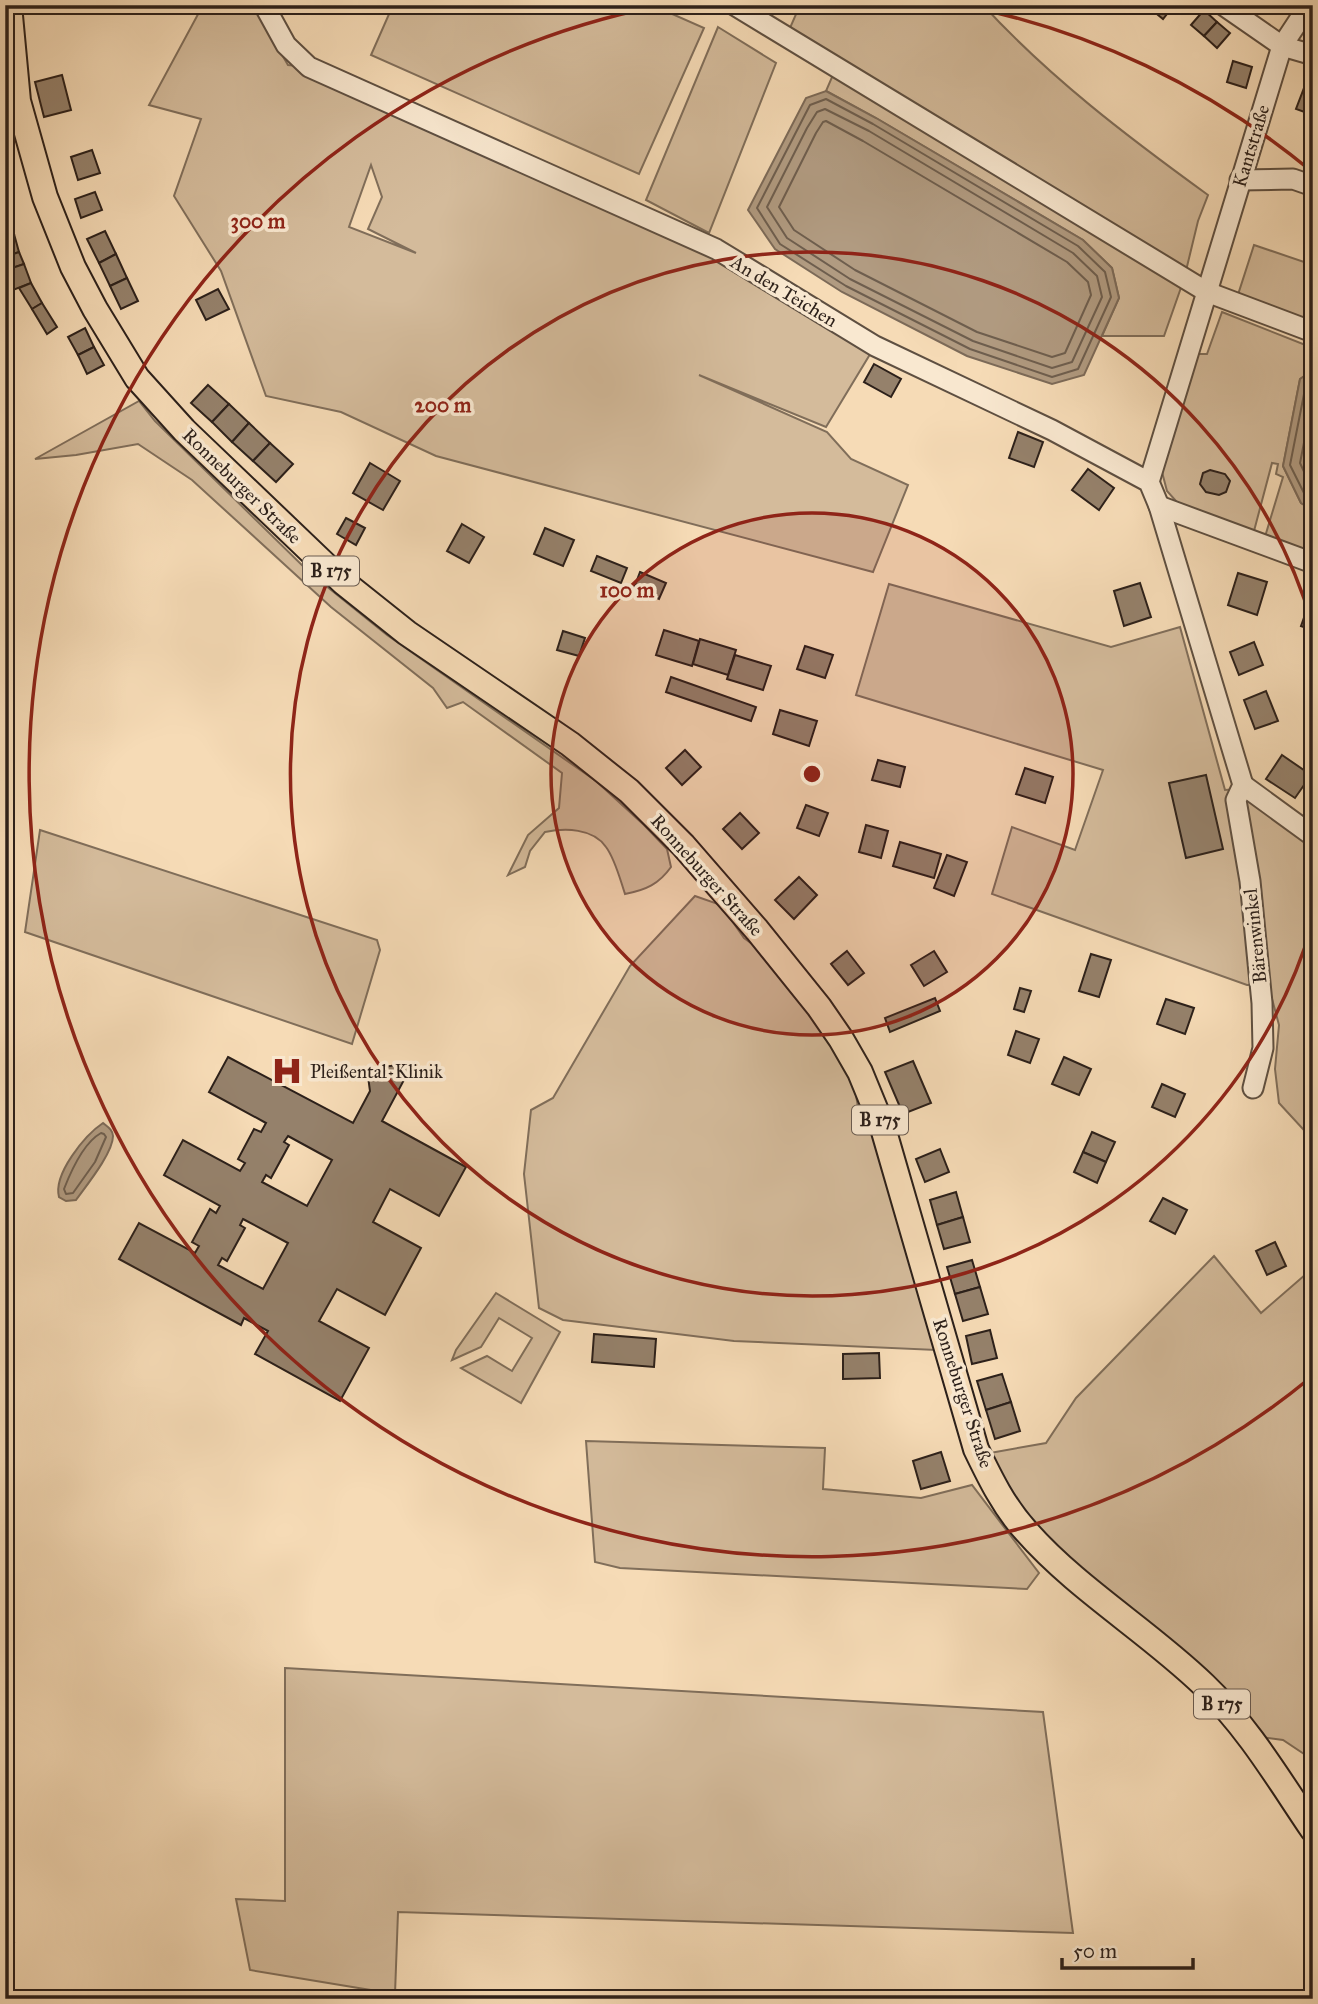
<svg xmlns="http://www.w3.org/2000/svg" width="1318" height="2004" font-family="'IM FELL Great Primer',serif">
  <style>
    .green { fill: #d4bb9b; stroke: #806e5a; stroke-width: 2; fill-rule: evenodd }
    .water { fill: #b19b81; stroke: #7c6a58; stroke-width: 2 }
    .lines { fill: none; stroke-linecap: round; stroke-linejoin: round }
    .shore { stroke: #6e5e4e; stroke-width: 2 }
    .building { fill: #95816b; stroke: #2c201a; stroke-width: 2; fill-rule: evenodd }
    .minor-casing { stroke: #5e4f41; stroke-width: 23 }
    .major-casing { stroke: #2c201a; stroke-width: 28 }
    .minor { stroke: #f9e8d0; stroke-width: 19 }
    .major { stroke: #f6dbb6; stroke-width: 24 }
    .ring { fill: none; stroke: #8f2418; stroke-width: 3.5 }
    .labels { text-anchor: middle; dominant-baseline: central; stroke-width: 7; stroke-linejoin: round; paint-order: stroke }
    .shield { fill: #f9e8d0; stroke: #6a5c51; stroke-width: 2 }
    .shield-label { font-size: 18px; font-weight: bold; fill: #2c201a }
    .street-label { font-size: 19px; fill: #2c201a; stroke: #f9e8d0 }
    .poi-label { font-size: 19px; fill: #2c201a; stroke: #f9e8d0; text-anchor: start }
    .centre { fill: #8f2418; stroke: #f9e8d0; stroke-width: 3.5 }
    .ring-label { font-size: 21px; text-anchor: middle; font-weight: bold; fill: #8f2418; stroke: #f9e8d0; stroke-width: 7; stroke-linejoin: round; paint-order: stroke }
  </style>
  <rect width="100%" height="100%" fill="#f6dbb6"/>
  <filter id="stains"><feTurbulence type="fractalNoise" baseFrequency=".00286" numOctaves="4"/><feColorMatrix values="0 0 0 0 .2 0 0 0 0 .09 0 0 0 0 .02 0 0 0 .5 -.17"/></filter>
  <radialGradient id="worn" r=".72"><stop offset=".6" stop-color="#630" stop-opacity="0"/><stop offset="1" stop-color="#630" stop-opacity=".3"/></radialGradient>
  <g class="green">
    <path d="M203 5H253L288 65 309 67 715 249 875 346 826 427 699 375 827 432 851 459 908 485 873 572 436 456 341 412 266 396 221 271 174 196 201 119 149 105ZM371 165 382 197 368 229 416 253 349 227Z"/>
    <path d="M393 5H652L704 28 639 174 371 55Z"/>
    <path d="M800 5H983C1050 78 1128 137 1208 195L1198 221 1184 279 1164 336H1102L1119 298 1112 268 1083 240 876 118 826 91 836 68 786 37Z"/>
    <path d="M718 27 776 63 709 233 646 200Z"/>
    <path d="M1254 245 1313 265V332L1235 304Z"/>
    <path d="M1222 312 1313 348V370L1300 379 1283 466 1301 503 1313 510V557L1264 540 1283 477 1276 474 1278 464 1272 463 1254 531 1184 510 1167 491 1162 472 1198 354H1207Z"/>
    <path d="M139 401 155 421 310 573 387 635 596 781 644 825 667 849 671 867C659 884 646 890 625 894 620 879 615 859 606 847 593 828 565 828 545 832L530 851 525 867 508 875 528 835 559 808 562 773 463 702 447 708 433 688 331 607 192 480 138 444 76 455 35 459Z"/>
    <path d="M889 584 1111 647 1180 627 1225 790 1238 789 1313 844V1140L1279 1103 1275 1069 1279 1025 1268 984 1247 985 992 894 1012 827 1075 850 1103 770 856 695Z"/>
    <path d="M40 830 377 940 380 950 352 1044 25 932Z"/>
    <path d="M695 896 721 905 744 938 759 949 822 1030 854 1083 858 1107 874 1131 936 1350 734 1341 563 1320 539 1308 524 1174 531 1110 553 1098 630 966Z"/>
    <path d="M1214 1256 1261 1313 1313 1268V1760L1283 1740 1260 1737 1041 1534 1010 1491 990 1453 1046 1443 1076 1398Z"/>
    <path d="M496 1293 560 1332 521 1403 461 1368 487 1356 512 1371 532 1338 499 1318 481 1347 452 1360 456 1350Z"/>
    <path d="M586 1441 825 1448 823 1489 921 1498 972 1485 1039 1573 1027 1589 620 1568 595 1562Z"/>
    <path d="M285 1668 1043 1712 1073 1933 398 1912 395 1994 250 1970 236 1899 285 1901Z"/>
  </g>
  <g class="water">
    <path d="M826 91 876 118 1083 240 1112 268 1119 298 1084 375 1052 384 967 356 842 292 775 249 748 210 806 98Z"/>
    <path d="M1313 370V510L1301 503 1283 466 1300 379Z"/>
    <path d="M103 1123C108 1127 113 1130 113 1136 113 1153 86 1186 76 1200L66 1201 59 1197C53 1174 85 1135 103 1123Z"/>
  </g>
  <g class="lines">
    <g class="shore">
      <path d="M826 99 873 124 1078 246 1105 272 1111 297 1078 369 1052 377 970 349 846 286 780 244 757 208 810 105Z"/>
      <path d="M825 109 869 131 1073 253 1097 276 1102 297 1072 362 1052 368 973 341 850 279 787 238 767 207 807 128 817 112Z"/>
      <path d="M826 121 863 141 1067 262 1088 282 1091 295 1065 353 1052 357 977 332 855 270 794 230 779 207 816 133 823 122Z"/>
      <path d="M1313 379 1306 384 1290 465 1306 497 1313 502"/>
      <path d="M1313 397 1300 463 1313 491"/>
      <path d="M101 1133 104 1134 106 1137 95 1162 73 1193 66 1194 64 1189C71 1171 83 1143 101 1133Z"/>
    </g>
  </g>
  <g class="building">
    <path d="M1146 5H1174L1163 19Z"/>
    <path d="M1204 10 1217 22 1204 36 1191 25Z"/>
    <path d="M1217 22 1230 33 1217 48 1204 36Z"/>
    <path d="M1233 61 1252 67 1246 88 1227 82Z"/>
    <path d="M62 75 71 110 44 117 35 82Z"/>
    <path d="M1309 75 1313 76V115L1296 109Z"/>
    <path d="M92 150 100 173 78 180 71 157Z"/>
    <path d="M95 192 102 210 81 218 75 199Z"/>
    <path d="M9 216 14 234 5 237V217Z"/>
    <path d="M105 231 116 254 99 263 87 239Z"/>
    <path d="M14 234 19 252 5 257V237Z"/>
    <path d="M19 252 24 264 5 271V257Z"/>
    <path d="M116 254 127 278 110 286 99 263Z"/>
    <path d="M24 264 31 283 13 290 6 270Z"/>
    <path d="M127 278 138 301 121 309 110 286Z"/>
    <path d="M31 283 42 303 32 309 19 288Z"/>
    <path d="M218 289 229 309 206 320 196 300Z"/>
    <path d="M42 303 57 327 47 334 32 309Z"/>
    <path d="M85 328 94 347 78 355 68 337Z"/>
    <path d="M94 347 104 365 87 374 78 355Z"/>
    <path d="M874 364 901 379 891 397 864 382Z"/>
    <path d="M208 385 229 404 212 422 191 403Z"/>
    <path d="M229 404 249 423 232 442 212 422Z"/>
    <path d="M249 423 270 443 253 461 232 442Z"/>
    <path d="M1018 432 1043 442 1034 467 1009 458Z"/>
    <path d="M270 443 293 464 276 482 253 461Z"/>
    <path d="M370 463 400 481 383 510 353 493Z"/>
    <path d="M1088 469 1114 488 1099 510 1072 490Z"/>
    <path d="M1210 470 1225 474 1230 481 1226 492 1219 495 1206 492 1200 484 1203 473Z"/>
    <path d="M346 518 365 528 356 545 337 534Z"/>
    <path d="M462 524 484 537 469 563 447 551Z"/>
    <path d="M545 528 574 540 563 566 534 554Z"/>
    <path d="M597 556 627 568 621 583 591 571Z"/>
    <path d="M640 572 666 583 659 599 634 588Z"/>
    <path d="M1238 573 1267 582 1257 615 1228 605Z"/>
    <path d="M1140 583 1151 617 1124 626 1114 591Z"/>
    <path d="M1311 598 1313 599V630L1301 626Z"/>
    <path d="M664 630 699 641 692 666 656 655Z"/>
    <path d="M563 631 585 638 579 656 557 650Z"/>
    <path d="M700 639 736 650 728 675 693 664Z"/>
    <path d="M1254 642 1263 665 1239 675 1230 652Z"/>
    <path d="M805 646 833 655 825 678 797 669Z"/>
    <path d="M735 655 771 666 763 690 727 679Z"/>
    <path d="M671 677 756 707 751 721 666 692Z"/>
    <path d="M1266 691 1278 721 1255 729 1244 700Z"/>
    <path d="M780 710 817 721 809 746 773 734Z"/>
    <path d="M685 750 701 767 682 785 666 768Z"/>
    <path d="M1282 755 1311 775 1295 798 1266 779Z"/>
    <path d="M878 760 905 767 900 787 872 780Z"/>
    <path d="M1025 768 1053 777 1045 803 1016 794Z"/>
    <path d="M1206 775 1223 849 1186 858 1169 783Z"/>
    <path d="M806 805 828 813 819 836 797 828Z"/>
    <path d="M740 813 759 833 742 849 723 829Z"/>
    <path d="M866 825 888 831 881 858 859 852Z"/>
    <path d="M900 842 941 854 934 878 893 866Z"/>
    <path d="M947 855 967 862 954 896 934 888Z"/>
    <path d="M799 877 817 895 794 919 775 900Z"/>
    <path d="M847 951 864 973 848 985 831 964Z"/>
    <path d="M934 951 947 972 924 986 911 965Z"/>
    <path d="M1091 954 1111 960 1099 997 1079 991Z"/>
    <path d="M1020 988 1031 991 1024 1012 1014 1009Z"/>
    <path d="M935 998 940 1011 890 1032 885 1018Z"/>
    <path d="M1166 999 1194 1008 1185 1034 1157 1024Z"/>
    <path d="M1016 1031 1039 1039 1030 1063 1008 1055Z"/>
    <path d="M228 1057 353 1123 370 1091 367 1069 413 1063 382 1121 466 1167 439 1216 390 1189 373 1222 421 1248 385 1315 337 1289 319 1321 369 1348 340 1401 255 1354 268 1331 244 1318 241 1325 119 1259 139 1223 195 1253 199 1246 192 1242 210 1209 216 1213 220 1206 164 1175 183 1140 240 1171 245 1163 238 1159 254 1129 261 1132 266 1123 209 1092ZM288 1136 332 1160 307 1206 262 1182 266 1175 271 1178 289 1145 284 1142ZM243 1219 288 1243 263 1289 218 1265 222 1258 227 1261 245 1228 240 1225Z"/>
    <path d="M1064 1057 1091 1069 1079 1095 1052 1084Z"/>
    <path d="M913 1061 931 1103 903 1114 885 1072Z"/>
    <path d="M1162 1084 1185 1094 1175 1117 1152 1107Z"/>
    <path d="M1092 1132 1115 1142 1106 1162 1083 1152Z"/>
    <path d="M940 1149 949 1172 925 1182 916 1159Z"/>
    <path d="M1083 1152 1106 1162 1097 1183 1074 1172Z"/>
    <path d="M956 1192 963 1217 937 1225 930 1200Z"/>
    <path d="M1163 1198 1187 1210 1175 1234 1150 1221Z"/>
    <path d="M963 1217 970 1242 944 1249 937 1225Z"/>
    <path d="M1275 1242 1286 1266 1267 1275 1256 1251Z"/>
    <path d="M972 1260 980 1287 955 1294 947 1267Z"/>
    <path d="M980 1287 988 1314 963 1321 955 1294Z"/>
    <path d="M990 1330 997 1358 972 1364 966 1336Z"/>
    <path d="M594 1334 656 1339 654 1367 592 1362Z"/>
    <path d="M879 1353 880 1378 843 1379V1354Z"/>
    <path d="M1002 1374 1011 1402 986 1410 977 1381Z"/>
    <path d="M1011 1402 1020 1431 995 1439 986 1410Z"/>
    <path d="M941 1452 950 1481 921 1489 913 1461Z"/>
    <path d="M5 1942 14 1943 12 1955H5Z"/>
  </g>
  <g class="lines">
    <g class="minor-casing">
      <g id="minor">
        <path d="M264 5 286 45 309 67 716 249 875 346 1052 430 1149 482 1159 506 1243 785 1236 800 1250 881 1262 1003 1263 1048 1253 1088"/>
        <path d="M734 5 1207 292 1313 332"/>
        <path d="M1223 5 1282 46 1313 55"/>
        <path d="M1240 180 1293 179 1313 186"/>
        <path d="M1149 482 1282 46 1309 5"/>
        <path d="M1159 506 1313 563"/>
        <path d="M1243 785 1313 836"/>
      </g>
    </g>
    <g class="major-casing">
      <path id="major" d="M9 5 18 101 45 197 73 267 95 309 137 378 184 430 343 582 407 633 570 744 629 791 683 845 757 930 819 1007 841 1039 860 1072 883 1128 976 1449C990 1478 1004 1507 1026 1531 1077 1589 1148 1631 1204 1685 1248 1727 1279 1780 1313 1830"/>
    </g>
    <use href="#minor" class="minor"/>
    <use href="#major" class="major"/>
  </g>
  <circle cx="812" cy="774" r="261" fill="#8f2418" fill-opacity=".12"/>
  <g class="ring">
    <circle cx="812" cy="774" r="261"/>
    <path d="M1313 922A522 522 0 1 1 1313 626"/>
    <path d="M1310 1378A783 783 0 1 1 663 5M961 5A783 783 0 0 1 1310 170"/>
  </g>
  <defs>
    <g id="hospital-bare" transform="scale(2.415)"><path d="M-5-5h3v3.5h4V-5h3V5h-3V1.5h-4V5h-3Z" fill="#8f2418" stroke="#f9e8d0" stroke-width="2.5" paint-order="stroke"/></g>
  </defs>
  <g fill-rule="evenodd">
    <use href="#hospital-bare" x="287" y="1071"/>
  </g>
  <g class="labels">
    <g class="shield">
      <rect x="303" y="556.5" width="56" height="29" rx="5"/>
      <rect x="852" y="1105.5" width="56" height="29" rx="5"/>
      <rect x="1194" y="1689.5" width="56" height="29" rx="5"/>
    </g>
    <g class="shield-label">
      <text x="331" y="571">B 175</text>
      <text x="880" y="1120">B 175</text>
      <text x="1222" y="1704">B 175</text>
    </g>
    <g class="street-label">
      <text transform="translate(1251 146) rotate(-73)">Kantstraße</text>
      <text transform="translate(784 291) rotate(31)">An den Teichen</text>
      <text transform="translate(242 486) rotate(44)">Ronneburger Straße</text>
      <text transform="translate(707 875) rotate(48)">Ronneburger Straße</text>
      <text transform="translate(1255 936) rotate(-96)">Bärenwinkel</text>
      <text transform="translate(963 1393) rotate(72)">Ronneburger Straße</text>
    </g>
    <g class="poi-label">
      <text x="310" y="1071">Pleißental-Klinik</text>
    </g>
  </g>
  <circle cx="812" cy="774" r="10" class="centre"/>
  <g class="ring-label">
    <text x="258" y="228">300 m</text>
    <text x="443" y="412">200 m</text>
    <text x="627" y="597">100 m</text>
  </g>
  <rect width="1318" height="2004" fill="none" stroke="#f6dbb6" stroke-width="28"/>
  <rect x="7" y="7" width="1304" height="1990" fill="none" stroke="#2c201a" stroke-width="3.5"/>
  <rect x="14" y="14" width="1290" height="1976" fill="none" stroke="#2c201a" stroke-width="2"/>
  <path d="M1062 1958v10h131v-10" fill="none" stroke="#2c201a" stroke-width="3.5"/>
  <text x="1073" y="1958" font-size="21" fill="#2c201a" stroke="#f9e8d0" stroke-width="5" paint-order="stroke">50 m</text>
  <rect width="100%" height="100%" filter="url(#stains)"/>
  <rect width="100%" height="100%" fill="url(#worn)"/>
</svg>
